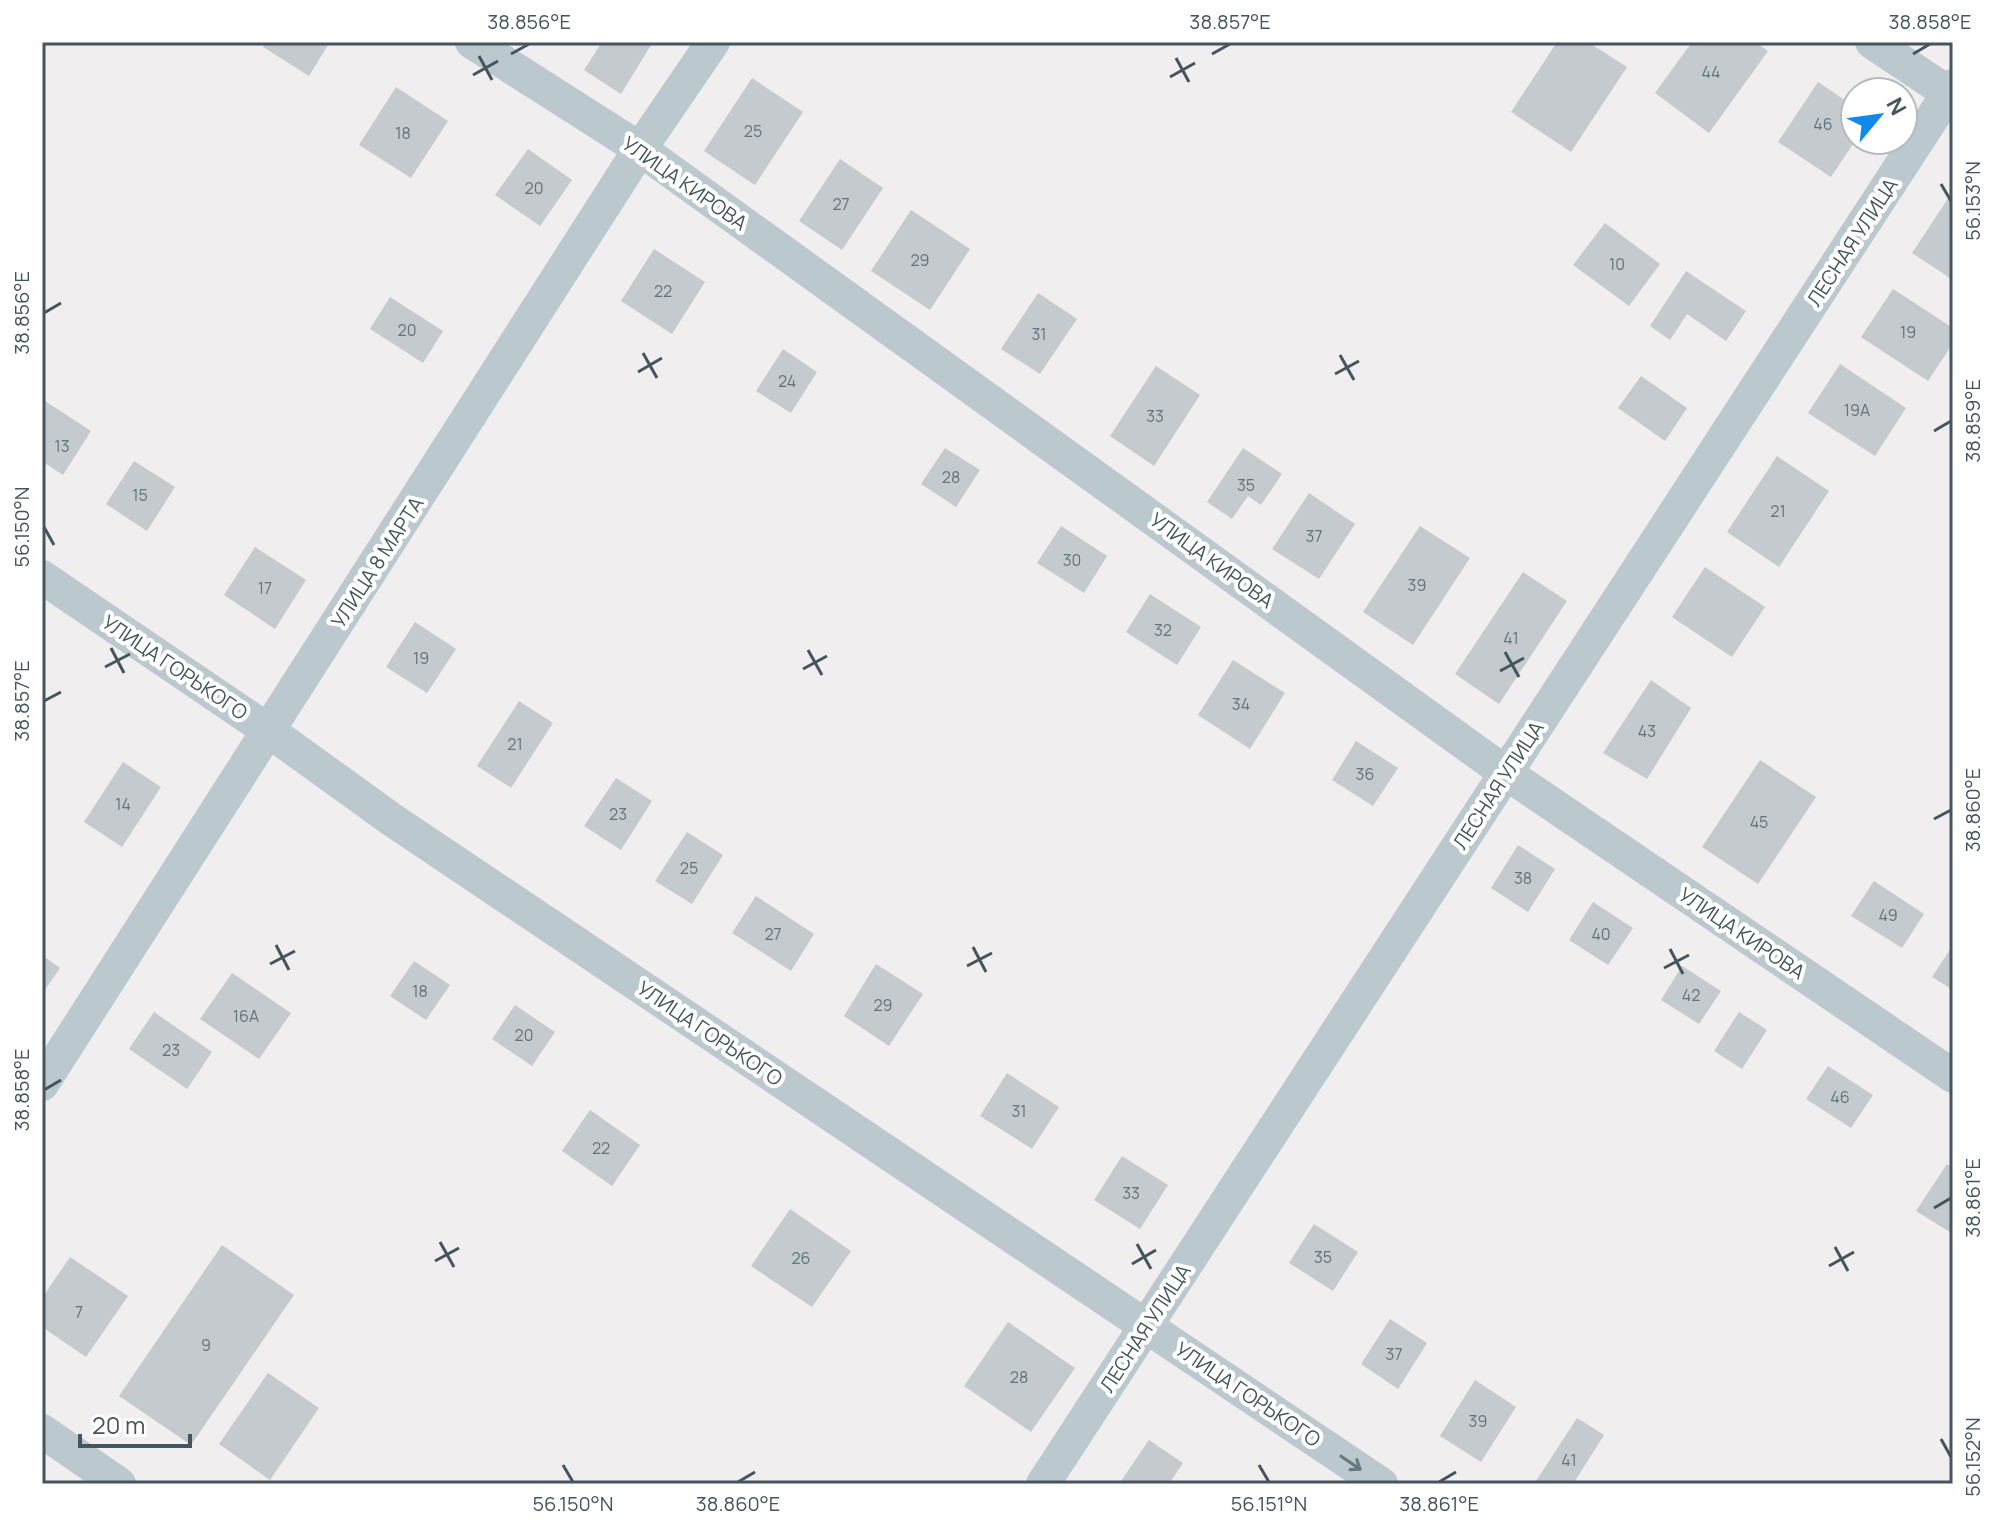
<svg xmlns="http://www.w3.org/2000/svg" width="1995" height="1526" font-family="Manrope,sans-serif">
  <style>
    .building { fill: #c5cace }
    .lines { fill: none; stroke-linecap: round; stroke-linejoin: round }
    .minor { stroke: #bbc8ce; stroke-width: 34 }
    .oneway { stroke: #68787f }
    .ticks { fill: none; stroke: #45555d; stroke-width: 3 }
    .labels { text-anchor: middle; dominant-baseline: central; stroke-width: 8; stroke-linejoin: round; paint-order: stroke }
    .number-label { font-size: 16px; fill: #657279 }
    .street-label { font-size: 20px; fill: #45555d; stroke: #fff }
    .neatline { fill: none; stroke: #45555d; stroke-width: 3 }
    .ticks-label { font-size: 20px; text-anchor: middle; fill: #45555d }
  </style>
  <rect width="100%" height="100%" fill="#f1eeef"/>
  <g class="building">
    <path d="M266 42H330L309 76 263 47Z"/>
    <path d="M602 42H653L621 94 584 70Z"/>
    <path d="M1557 42H1588L1627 67 1571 152 1511 112Z"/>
    <path d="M1692 42H1755L1768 51 1709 133 1655 93Z"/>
    <path d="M752 78 803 112 755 185 704 151Z"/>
    <path d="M1818 82 1855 107V141L1831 177 1778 142Z"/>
    <path d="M396 87 448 121 411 178 359 145Z"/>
    <path d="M528 149 572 180 540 226 495 195Z"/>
    <path d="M840 159 883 188 842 250 799 221Z"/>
    <path d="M1953 191V280L1912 253Z"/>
    <path d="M911 210 970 249 930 310 871 271Z"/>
    <path d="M1605 223 1660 264 1629 306 1573 265Z"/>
    <path d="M654 249 705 282 672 334 621 301Z"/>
    <path d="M1686 271 1746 311 1726 341 1687 314 1670 340 1650 326Z"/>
    <path d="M1893 289 1953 328V343L1928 381 1861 337Z"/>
    <path d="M1038 293 1077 319 1040 374 1001 349Z"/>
    <path d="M390 297 443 331 423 363 370 329Z"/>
    <path d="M783 349 817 372 791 413 756 391Z"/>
    <path d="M1840 364 1906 408 1875 456 1808 413Z"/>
    <path d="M1156 366 1200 395 1154 466 1110 436Z"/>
    <path d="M1641 376 1687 408 1665 441 1618 408Z"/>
    <path d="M45 401 91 431 63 475 42 461V406Z"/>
    <path d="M945 448 980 470 956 507 921 484Z"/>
    <path d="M1243 448 1282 474 1261 505 1248 496 1232 519 1207 502Z"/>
    <path d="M1777 456 1829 491 1779 567 1727 532Z"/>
    <path d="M134 461 175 487 147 531 106 504Z"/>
    <path d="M1309 493 1355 524 1319 579 1272 549Z"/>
    <path d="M1061 526 1107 556 1084 593 1037 563Z"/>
    <path d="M1420 526 1470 558 1413 645 1363 612Z"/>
    <path d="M255 547 306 580 275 629 224 595Z"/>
    <path d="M1705 567 1765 607 1732 657 1672 617Z"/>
    <path d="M1523 572 1567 601 1499 704 1455 674Z"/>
    <path d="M1150 594 1201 627 1177 665 1126 632Z"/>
    <path d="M415 622 456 649 427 693 386 667Z"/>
    <path d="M1233 660 1285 693 1250 749 1198 715Z"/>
    <path d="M1651 680 1691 708 1647 779 1603 753Z"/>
    <path d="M519 701 553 723 511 788 477 766Z"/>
    <path d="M1356 741 1398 768 1373 806 1332 780Z"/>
    <path d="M1760 760 1816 797 1758 884 1702 847Z"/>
    <path d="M123 762 161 787 122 847 84 822Z"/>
    <path d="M616 778 652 801 621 850 584 826Z"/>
    <path d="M687 832 723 855 692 904 655 881Z"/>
    <path d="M1518 845 1555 869 1528 912 1491 888Z"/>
    <path d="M1874 881 1924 914 1902 948 1851 916Z"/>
    <path d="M756 896 814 934 791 971 732 933Z"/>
    <path d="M1593 902 1633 928 1608 965 1569 940Z"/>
    <path d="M1953 945V990L1932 977Z"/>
    <path d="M42 955 60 968 42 994Z"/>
    <path d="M414 961 450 985 426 1020 390 996Z"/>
    <path d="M876 964 923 994 889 1046 844 1016Z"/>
    <path d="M1682 966 1721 991 1699 1024 1661 1000Z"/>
    <path d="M232 973 291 1013 259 1059 200 1019Z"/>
    <path d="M515 1005 555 1032 532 1066 492 1039Z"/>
    <path d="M154 1012 212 1052 187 1089 129 1049Z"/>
    <path d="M1739 1012 1767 1030 1742 1069 1714 1051Z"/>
    <path d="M1828 1066 1873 1095 1851 1128 1806 1099Z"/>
    <path d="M1007 1073 1059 1107 1032 1149 980 1116Z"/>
    <path d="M590 1110 640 1145 612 1186 562 1151Z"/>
    <path d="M1122 1156 1168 1185 1140 1229 1094 1200Z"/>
    <path d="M1947 1164 1953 1168V1234L1916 1211Z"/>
    <path d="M790 1209 851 1251 812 1307 751 1266Z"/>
    <path d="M1314 1224 1358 1252 1333 1291 1289 1263Z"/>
    <path d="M222 1245 294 1295 191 1445 119 1396Z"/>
    <path d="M70 1257 128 1296 86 1357 42 1327V1298Z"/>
    <path d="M1390 1319 1427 1343 1398 1389 1361 1364Z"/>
    <path d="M1008 1322 1075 1368 1031 1432 964 1386Z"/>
    <path d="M268 1373 319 1408 270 1480 219 1444Z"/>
    <path d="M1475 1380 1516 1407 1481 1462 1440 1436Z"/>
    <path d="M1577 1418 1604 1435 1573 1484H1534Z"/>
    <path d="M1149 1440 1183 1463 1169 1484H1119Z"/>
  </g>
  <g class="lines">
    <g class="minor">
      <path d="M472 42 640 149 1506 773 1953 1076"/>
      <path d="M1872 42 1953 96"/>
      <path d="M42 577 269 731 391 819 1381 1484"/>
      <path d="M42 1084 640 149 713 42"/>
      <path d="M42 1431 119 1484"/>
      <path d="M1043 1484 1953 86"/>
    </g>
  </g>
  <defs><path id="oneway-shaft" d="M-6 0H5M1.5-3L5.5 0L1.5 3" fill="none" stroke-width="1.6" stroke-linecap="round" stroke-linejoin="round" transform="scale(2)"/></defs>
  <use class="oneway" href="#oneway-shaft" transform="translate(1351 1463) rotate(34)"/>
  <path class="ticks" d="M511 54 529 44M1212 54 1230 44M1913 54 1930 44M479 56 492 80M1176 58 1189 82M473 75 498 61M1170 77 1195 63M1941 184 1951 201M44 313 61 303M643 353 657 378M1340 355 1354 380M638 372 662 358M1335 374 1359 361M1934 431 1951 421M44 527 54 545M111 648 124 673M808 650 822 675M1505 652 1519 677M105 667 130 654M803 669 827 656M1500 671 1524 658M44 701 61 692M1934 819 1951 810M276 945 289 970M973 947 986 972M1670 949 1683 974M270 964 295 951M967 966 992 953M1664 968 1689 955M44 1090 61 1080M1934 1208 1951 1198M440 1242 454 1267M1137 1244 1151 1269M1835 1247 1848 1271M435 1261 459 1248M1132 1264 1156 1250M1829 1266 1854 1252M1941 1439 1951 1457M563 1465 573 1482M1259 1465 1269 1482M738 1482 755 1472M1439 1482 1456 1472"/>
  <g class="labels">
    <g class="number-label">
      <text x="1711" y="72">44</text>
      <text x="1823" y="124">46</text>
      <text x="753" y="131">25</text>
      <text x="403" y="133">18</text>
      <text x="534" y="188">20</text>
      <text x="841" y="204">27</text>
      <text x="920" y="260">29</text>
      <text x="1617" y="264">10</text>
      <text x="663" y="291">22</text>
      <text x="407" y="330">20</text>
      <text x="1908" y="332">19</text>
      <text x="1039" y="334">31</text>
      <text x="787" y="381">24</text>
      <text x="1857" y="410">19А</text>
      <text x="1155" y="416">33</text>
      <text x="62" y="446">13</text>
      <text x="951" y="477">28</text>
      <text x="1246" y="485">35</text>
      <text x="140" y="495">15</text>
      <text x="1778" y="511">21</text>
      <text x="1314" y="536">37</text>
      <text x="1072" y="560">30</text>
      <text x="1417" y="585">39</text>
      <text x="265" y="588">17</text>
      <text x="1163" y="630">32</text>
      <text x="1511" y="638">41</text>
      <text x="421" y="658">19</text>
      <text x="1241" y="704">34</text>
      <text x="1647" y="731">43</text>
      <text x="515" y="744">21</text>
      <text x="1365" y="774">36</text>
      <text x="123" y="804">14</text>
      <text x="618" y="814">23</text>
      <text x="1759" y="822">45</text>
      <text x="689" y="868">25</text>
      <text x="1523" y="878">38</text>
      <text x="1888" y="915">49</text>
      <text x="773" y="934">27</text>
      <text x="1601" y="934">40</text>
      <text x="420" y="991">18</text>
      <text x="1691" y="995">42</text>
      <text x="883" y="1005">29</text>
      <text x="246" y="1016">16А</text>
      <text x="524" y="1035">20</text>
      <text x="171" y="1050">23</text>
      <text x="1840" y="1097">46</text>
      <text x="1019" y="1111">31</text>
      <text x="601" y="1148">22</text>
      <text x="1131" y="1193">33</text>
      <text x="1323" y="1257">35</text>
      <text x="801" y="1258">26</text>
      <text x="79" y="1312">7</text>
      <text x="206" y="1345">9</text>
      <text x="1394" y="1354">37</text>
      <text x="1019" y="1377">28</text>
      <text x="1478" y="1421">39</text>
      <text x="1569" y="1460">41</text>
    </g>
    <g class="street-label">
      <text transform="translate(685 183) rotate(35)">УЛИЦА КИРОВА</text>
      <text transform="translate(1852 242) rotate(-57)">ЛЕСНАЯ УЛИЦА</text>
      <text transform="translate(1212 560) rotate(36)">УЛИЦА КИРОВА</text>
      <text transform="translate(377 562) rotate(-57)">УЛИЦА 8 МАРТА</text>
      <text transform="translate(175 667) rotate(34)">УЛИЦА ГОРЬКОГО</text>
      <text transform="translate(1498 785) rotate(-57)">ЛЕСНАЯ УЛИЦА</text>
      <text transform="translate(1742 933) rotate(34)">УЛИЦА КИРОВА</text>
      <text transform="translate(710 1033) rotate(34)">УЛИЦА ГОРЬКОГО</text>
      <text transform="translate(1145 1328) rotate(-57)">ЛЕСНАЯ УЛИЦА</text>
      <text transform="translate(1248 1394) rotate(34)">УЛИЦА ГОРЬКОГО</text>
    </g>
  </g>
  <rect width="1995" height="1526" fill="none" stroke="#ffffff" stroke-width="88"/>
  <g transform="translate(1879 116) rotate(61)"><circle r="38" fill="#ffffff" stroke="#b5bbbe" stroke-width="2"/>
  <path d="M0-6L14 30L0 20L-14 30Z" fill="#0f8aea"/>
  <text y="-12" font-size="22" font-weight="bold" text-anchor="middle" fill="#45555d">N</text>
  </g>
  <path d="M80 1434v12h110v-12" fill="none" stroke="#45555d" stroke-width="4"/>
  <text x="92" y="1434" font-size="24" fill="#45555d" stroke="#ffffff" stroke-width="6" paint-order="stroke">20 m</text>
  <rect x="44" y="44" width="1907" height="1438" class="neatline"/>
  <g class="ticks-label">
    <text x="529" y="29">38.856°E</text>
    <text x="1230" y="29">38.857°E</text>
    <text x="1930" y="29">38.858°E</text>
    <text transform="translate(1973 201) rotate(-90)" y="7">56.153°N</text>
    <text transform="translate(22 313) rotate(-90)" y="7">38.856°E</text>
    <text transform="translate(1973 421) rotate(-90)" y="7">38.859°E</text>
    <text transform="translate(22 527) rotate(-90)" y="7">56.150°N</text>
    <text transform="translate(22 701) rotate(-90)" y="7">38.857°E</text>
    <text transform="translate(1973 810) rotate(-90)" y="7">38.860°E</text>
    <text transform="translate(22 1090) rotate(-90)" y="7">38.858°E</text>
    <text transform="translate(1973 1198) rotate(-90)" y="7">38.861°E</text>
    <text transform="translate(1973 1457) rotate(-90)" y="7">56.152°N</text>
    <text x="573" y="1511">56.150°N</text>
    <text x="738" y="1511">38.860°E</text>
    <text x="1269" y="1511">56.151°N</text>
    <text x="1439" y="1511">38.861°E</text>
  </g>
</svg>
